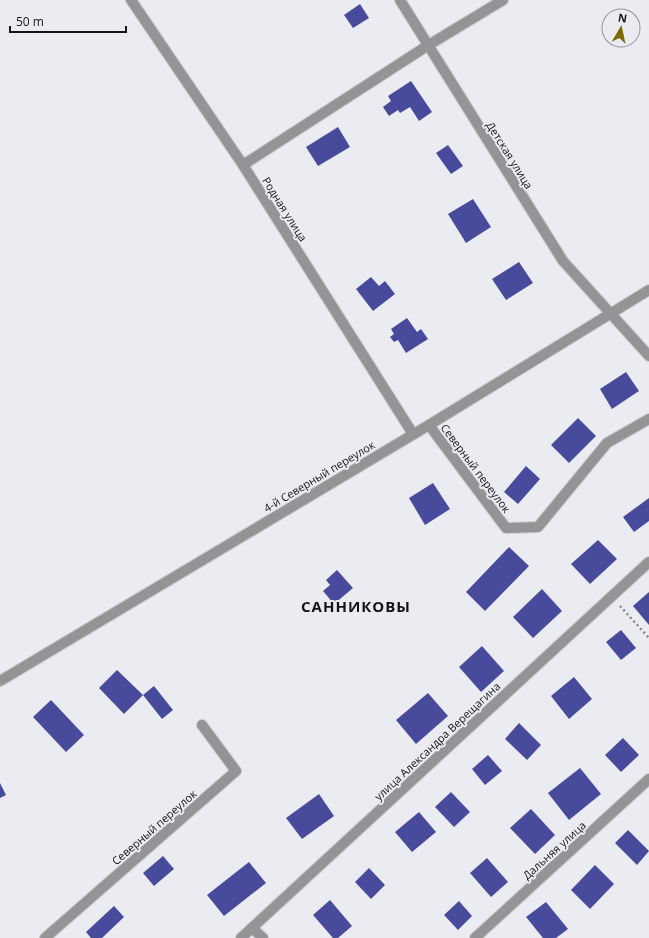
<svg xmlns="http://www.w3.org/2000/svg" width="649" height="938" font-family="'Open Sans',sans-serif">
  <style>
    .building { fill: #484b9b }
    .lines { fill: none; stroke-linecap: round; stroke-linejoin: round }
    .street-casing { stroke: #c9c9cf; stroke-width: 12 }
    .path { stroke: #86868a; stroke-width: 2.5; stroke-dasharray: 2 3; stroke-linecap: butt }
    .street { stroke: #949496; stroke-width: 10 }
    .labels { text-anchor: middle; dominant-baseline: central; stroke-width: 4; stroke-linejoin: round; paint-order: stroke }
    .street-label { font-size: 11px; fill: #141416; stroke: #ebecf2 }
    .district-label { font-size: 15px; font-weight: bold; letter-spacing: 1px; fill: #141416; stroke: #ebecf2 }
  </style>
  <rect width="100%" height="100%" fill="#ebecf2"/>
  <g class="building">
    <path d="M360 4 369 18 353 28 344 15Z"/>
    <path d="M411 81 432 112 419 121 410 107 400 113 398 110 389 116 383 107 391 101 388 96Z"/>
    <path d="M338 127 350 147 318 166 306 147Z"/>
    <path d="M448 145 463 166 451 174 436 153Z"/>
    <path d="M473 199 491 227 466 243 448 214Z"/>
    <path d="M519 262 533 283 506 300 492 279Z"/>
    <path d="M371 277 379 286 385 281 395 294 373 311 356 289Z"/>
    <path d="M407 318 417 332 421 329 428 339 406 353 398 340 394 342 390 337 394 334 391 329Z"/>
    <path d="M626 372 639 391 612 409 600 389Z"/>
    <path d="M578 418 596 436 569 463 551 445Z"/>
    <path d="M526 466 540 479 518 504 504 492Z"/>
    <path d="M433 483 450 509 425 525 409 498Z"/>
    <path d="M649 498V521L634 532 623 517Z"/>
    <path d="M598 540 617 559 590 584 571 564Z"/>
    <path d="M509 547 529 566 485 611 466 592Z"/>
    <path d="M337 570 353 588 334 604 323 591 330 585 326 580Z"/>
    <path d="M542 589 562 611 533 638 513 617Z"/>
    <path d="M649 592V625L633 606Z"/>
    <path d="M621 630 636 648 621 660 606 642Z"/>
    <path d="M482 646 504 671 481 692 459 667Z"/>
    <path d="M117 670 143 695 124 714 99 688Z"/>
    <path d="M574 677 592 699 569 719 551 696Z"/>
    <path d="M154 686 173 710 162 719 143 695Z"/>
    <path d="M428 693 448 716 416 744 396 720Z"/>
    <path d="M51 700 84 735 66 752 33 717Z"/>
    <path d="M519 723 541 745 527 760 505 739Z"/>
    <path d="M623 738 639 755 621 772 605 755Z"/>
    <path d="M488 755 502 771 485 785 472 769Z"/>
    <path d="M580 768 601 794 569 820 548 793Z"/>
    <path d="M0 783 6 795 0 798Z"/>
    <path d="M451 792 470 812 454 827 435 807Z"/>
    <path d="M319 794 334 816 302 839 286 818Z"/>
    <path d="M531 809 555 835 535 854 510 828Z"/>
    <path d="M419 812 436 832 412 852 395 832Z"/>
    <path d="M628 830 649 851 637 865 615 843Z"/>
    <path d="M163 856 174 869 154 886 143 873Z"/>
    <path d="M487 858 508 882 491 897 470 873Z"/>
    <path d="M249 862 266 883 224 916 207 895Z"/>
    <path d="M595 865 614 884 590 909 571 890Z"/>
    <path d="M369 868 385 885 371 899 355 882Z"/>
    <path d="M330 900 352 926 338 938H333L313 915Z"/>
    <path d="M459 901 472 916 458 930 444 915Z"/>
    <path d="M546 902 568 929 556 938H543L526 917Z"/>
    <path d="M114 906 124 917 102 938H91L86 932Z"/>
  </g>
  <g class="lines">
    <g class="street-casing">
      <g id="street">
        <path d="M131 0 243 165 413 434"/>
        <path d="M400 0 563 261 649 356"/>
        <path d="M243 165 427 46 503 0"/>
        <path d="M429 425 506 528 538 527 607 443 649 419"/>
        <path d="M0 681 429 425 649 290"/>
        <path d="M252 928 263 938"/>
        <path d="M45 938 236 771 202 725"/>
        <path d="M241 938 649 562"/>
        <path d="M475 938 649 779"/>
      </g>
    </g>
    <path class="path" d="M620 606 649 638"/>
    <use href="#street" class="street"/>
  </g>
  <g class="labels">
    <g class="street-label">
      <text transform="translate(510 155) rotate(58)">Детская улица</text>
      <text transform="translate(285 209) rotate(58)">Родная улица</text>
      <text transform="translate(476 468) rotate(53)">Северный переулок</text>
      <text transform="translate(319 476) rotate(-31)">4-й Северный переулок</text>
      <text transform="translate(437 741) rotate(-43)">улица Александра Верещагина</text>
      <text transform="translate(154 827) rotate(-41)">Северный переулок</text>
      <text transform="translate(554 850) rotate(-42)">Дальняя улица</text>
    </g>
    <g class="district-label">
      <text x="356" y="606">САННИКОВЫ</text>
    </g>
  </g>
  <g transform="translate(621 28) rotate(9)"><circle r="19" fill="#ebecf2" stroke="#95969a"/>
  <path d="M0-3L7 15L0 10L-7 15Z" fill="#7b6a01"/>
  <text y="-6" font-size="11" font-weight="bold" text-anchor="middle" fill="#141416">N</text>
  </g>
  <path d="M10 26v6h116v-6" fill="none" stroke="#141416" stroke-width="2"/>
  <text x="16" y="26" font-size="12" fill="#141416" stroke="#ebecf2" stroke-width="3" paint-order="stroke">50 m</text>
</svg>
